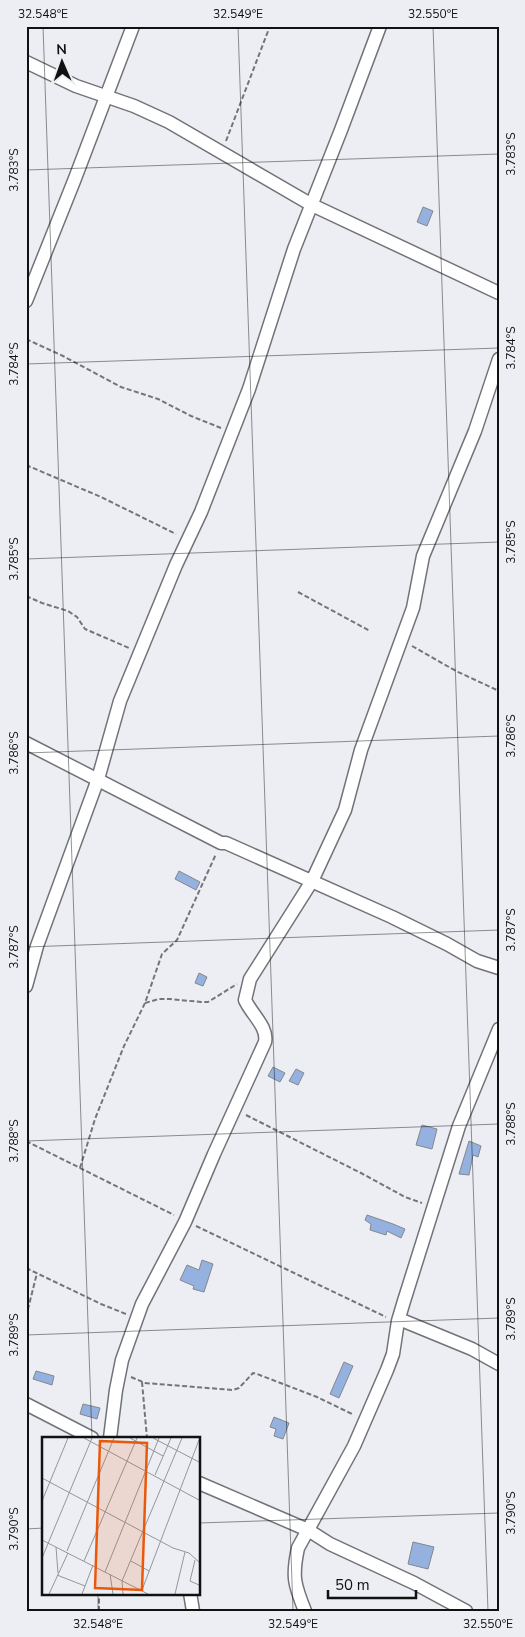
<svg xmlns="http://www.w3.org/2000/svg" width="525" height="1637" font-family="'Nunito Sans',sans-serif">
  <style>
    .building { fill: #95b1e0; stroke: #85878c }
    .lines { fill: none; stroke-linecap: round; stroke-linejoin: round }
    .minor-casing { stroke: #707377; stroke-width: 15 }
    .path { stroke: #747579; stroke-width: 2; stroke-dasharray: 5 2.5; stroke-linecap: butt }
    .minor { stroke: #fff; stroke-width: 12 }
    .ticks { fill: none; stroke: #101113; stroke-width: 1; stroke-opacity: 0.45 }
    .inset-road { fill: none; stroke: #949699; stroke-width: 1 }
    .view { fill: #e8590c; fill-opacity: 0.15; stroke: #e8590c; stroke-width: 2.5 }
    .inset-edge { fill: none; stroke: #101113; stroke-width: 2.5 }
    .neatline { fill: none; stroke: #101113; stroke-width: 2 }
    .ticks-label { font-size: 12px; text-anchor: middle; fill: #101113 }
  </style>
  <rect width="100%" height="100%" fill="#eceef3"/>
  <g class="building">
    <path d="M423 207 433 211 427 226 417 222Z"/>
    <path d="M179 871 200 882 196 890 175 879Z"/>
    <path d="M199 973 207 977 203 986 195 983Z"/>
    <path d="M273 1067 285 1073 280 1082 268 1076Z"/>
    <path d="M296 1069 304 1073 298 1085 289 1081Z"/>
    <path d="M422 1125 437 1129 432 1149 416 1145Z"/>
    <path d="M469 1141 481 1146 478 1157 473 1155 469 1175 459 1174Z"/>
    <path d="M367 1215 393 1224 405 1229 401 1238 387 1231 386 1235 370 1230 371 1224 365 1220Z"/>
    <path d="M202 1260 213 1264 204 1292 193 1289 194 1286 180 1280 187 1265 199 1270Z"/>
    <path d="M344 1362 353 1366 339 1398 330 1394Z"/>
    <path d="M36 1371 54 1376 52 1385 33 1379Z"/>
    <path d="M83 1404 100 1408 97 1419 80 1414Z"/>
    <path d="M274 1417 289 1423 283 1439 274 1436 276 1429 270 1427Z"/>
    <path d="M413 1542 434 1547 428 1569 408 1564Z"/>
  </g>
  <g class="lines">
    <g class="minor-casing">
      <g id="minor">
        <path d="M26 62 76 86 134 106 169 122 312 205 499 293"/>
        <path d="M26 301 74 181 133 26"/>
        <path d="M26 743 221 843H226L392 917 447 944 477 961 499 968"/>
        <path d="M26 986 37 946 98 779 120 701 176 565 201 512 249 389 294 249 341 130 380 26"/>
        <path d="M399 1319 472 1349 499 1364"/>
        <path d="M26 1404 92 1438"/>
        <path d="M110 1438 116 1390 122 1360 142 1304 185 1222 214 1154 265 1042C268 1027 252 1015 245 1000L250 979 312 881 345 810 361 750 413 608 423 556 475 431 499 359"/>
        <path d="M199 1483 308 1530 330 1544 414 1583 466 1611"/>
        <path d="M190 1593 193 1611"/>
        <path d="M305 1611C294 1584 292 1576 298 1548L354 1446 387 1370 393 1354 398 1321 404 1301 459 1126 499 1029"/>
      </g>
    </g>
    <g class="path">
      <path d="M226 141 270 26"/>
      <path d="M26 339 63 356 121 387 158 399 191 416 221 428"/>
      <path d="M26 465 101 497 176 534"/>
      <path d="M298 592 370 631"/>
      <path d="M26 596 42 603 68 611 77 617 85 629 129 648"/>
      <path d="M412 646 456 671 499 691"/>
      <path d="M145 1003 159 999H170L201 1002H208L237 984"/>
      <path d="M246 1115 361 1173 405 1197 422 1203"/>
      <path d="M26 1141 174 1215"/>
      <path d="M80 1168 95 1119 124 1046 145 1003 162 954 177 940 216 854"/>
      <path d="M196 1226 386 1317"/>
      <path d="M26 1268 101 1304 126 1314"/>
      <path d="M26 1317 37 1273"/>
      <path d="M131 1377 145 1383 233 1390 239 1388 253 1373 257 1374 317 1397 354 1415"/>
      <path d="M142 1382 147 1438"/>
      <path d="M99 1611V1593"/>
    </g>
    <use href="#minor" class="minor"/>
  </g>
  <path class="ticks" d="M43 26 92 1438M238 26 293 1611M433 26 488 1611M26 170 499 154M26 364 499 348M26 559 499 542M26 753 499 736M26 947 499 930M26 1141 499 1124M26 1335 499 1318M199 1523 499 1513M26 1529 44 1528M98 1593V1611"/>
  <g transform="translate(42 1437)">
    <rect width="158" height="158" fill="#eceef3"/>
    <path class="inset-road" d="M42 1 157 63M88 1 121 19M111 1 157 25M113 38 129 1M0 41 131 111 147 116 157 125M0 64 26 1M0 103 106 157M14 110 16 136M25 114 72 1M0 121 50 1M153 123 148 144 157 148M42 124 95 1M89 124 107 134M63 135 117 1M68 137 71 157M15 138 43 149M100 153 157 3M7 157 26 116M40 157 51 128M81 157 80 144 140 1M133 157 143 115"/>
    <path class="view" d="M58 4 105 6 100 153 53 151Z"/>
    <rect width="158" height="158" class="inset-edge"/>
  </g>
  <rect width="525" height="1637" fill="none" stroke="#eceef3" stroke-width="55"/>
  <g transform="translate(62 62) rotate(358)" stroke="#eceef3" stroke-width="4" paint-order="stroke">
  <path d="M0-4L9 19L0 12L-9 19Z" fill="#101113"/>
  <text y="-8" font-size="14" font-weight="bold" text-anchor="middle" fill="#101113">N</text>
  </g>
  <path d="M328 1590v8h88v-8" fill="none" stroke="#101113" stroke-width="2.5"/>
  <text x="335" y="1590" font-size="15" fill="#101113" stroke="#eceef3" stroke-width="4" paint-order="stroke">50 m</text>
  <rect x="28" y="28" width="470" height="1582" class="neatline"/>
  <g class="ticks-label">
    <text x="43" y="18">32.548°E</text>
    <text x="238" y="18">32.549°E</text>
    <text x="433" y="18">32.550°E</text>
    <text transform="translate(511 154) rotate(-90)" y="4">3.783°S</text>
    <text transform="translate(14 170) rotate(-90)" y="4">3.783°S</text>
    <text transform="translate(511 348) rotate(-90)" y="4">3.784°S</text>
    <text transform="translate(14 364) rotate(-90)" y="4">3.784°S</text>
    <text transform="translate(511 542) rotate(-90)" y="4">3.785°S</text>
    <text transform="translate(14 559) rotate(-90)" y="4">3.785°S</text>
    <text transform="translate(511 736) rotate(-90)" y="4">3.786°S</text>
    <text transform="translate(14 753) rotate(-90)" y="4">3.786°S</text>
    <text transform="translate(511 930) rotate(-90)" y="4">3.787°S</text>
    <text transform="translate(14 947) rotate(-90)" y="4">3.787°S</text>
    <text transform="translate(511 1124) rotate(-90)" y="4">3.788°S</text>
    <text transform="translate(14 1141) rotate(-90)" y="4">3.788°S</text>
    <text transform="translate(511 1319) rotate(-90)" y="4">3.789°S</text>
    <text transform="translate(14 1335) rotate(-90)" y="4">3.789°S</text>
    <text transform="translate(511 1513) rotate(-90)" y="4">3.790°S</text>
    <text transform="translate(14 1529) rotate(-90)" y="4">3.790°S</text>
    <text x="98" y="1628">32.548°E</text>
    <text x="293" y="1628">32.549°E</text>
    <text x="488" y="1628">32.550°E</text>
  </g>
</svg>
